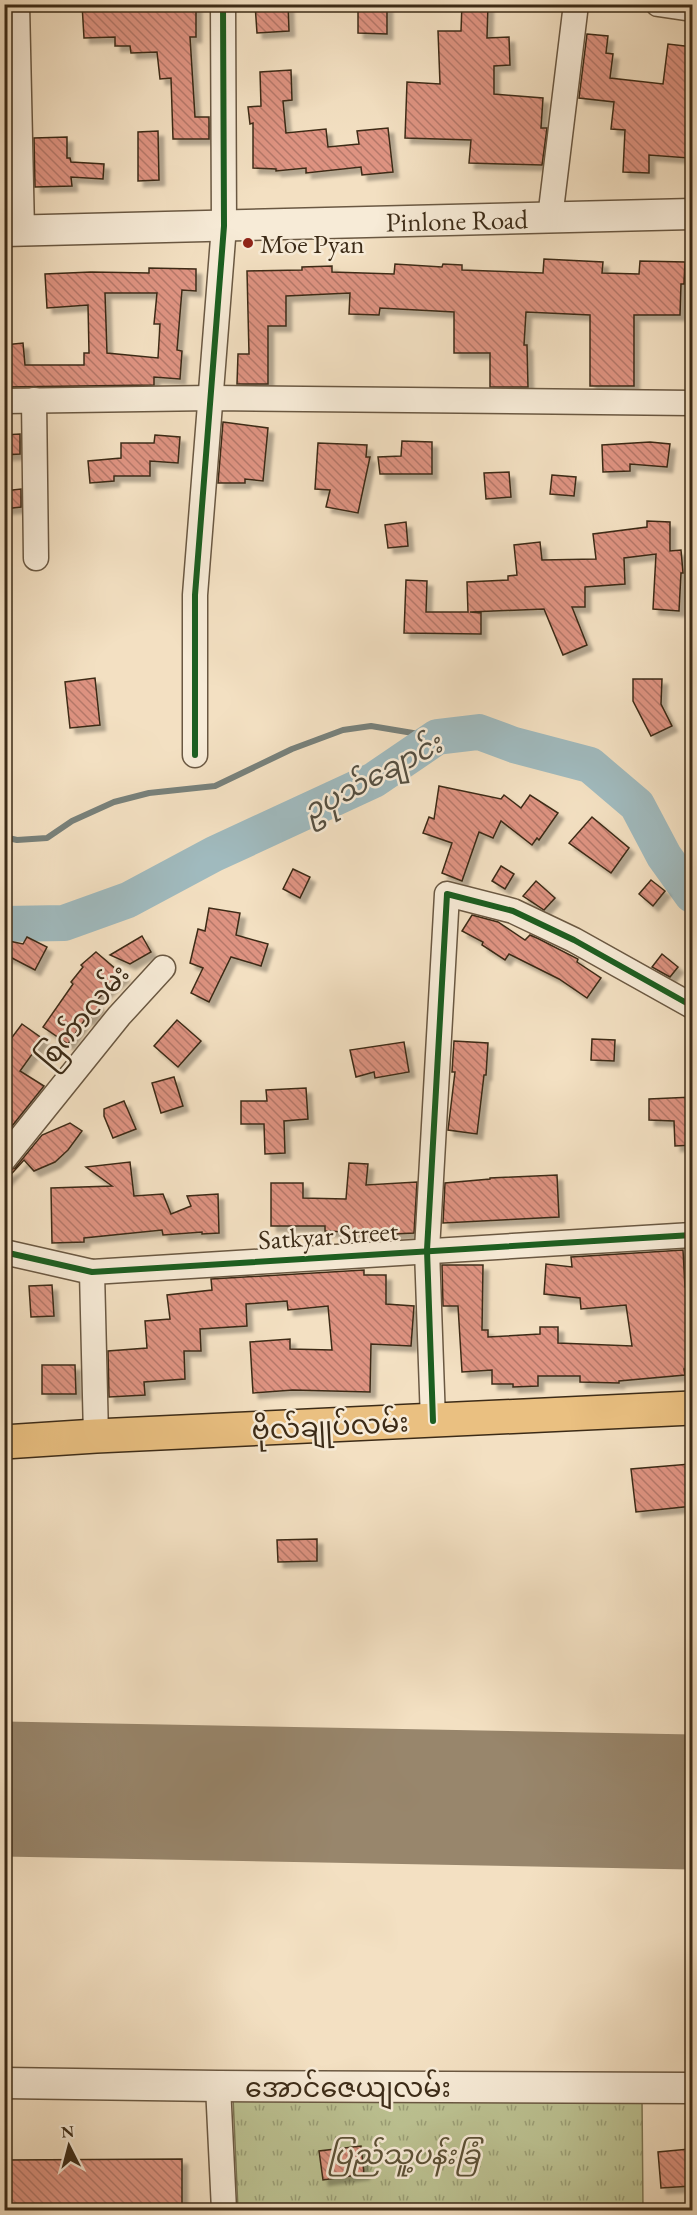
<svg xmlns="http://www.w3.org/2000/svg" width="697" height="2215" font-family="'EB Garamond','Noto Sans Myanmar',serif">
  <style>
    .grass { fill: url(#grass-tufts); stroke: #7c7654; stroke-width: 1.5 }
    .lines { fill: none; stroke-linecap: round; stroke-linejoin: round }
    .stream { stroke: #78817b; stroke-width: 6 }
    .river { stroke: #a0babe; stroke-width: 36 }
    .runway { stroke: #98866c; stroke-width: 135 }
    .building { fill: url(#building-back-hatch); stroke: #3c2b17; stroke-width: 1.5; fill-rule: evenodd; filter: url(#shadow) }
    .minor-casing { stroke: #6a5842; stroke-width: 27 }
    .tertiary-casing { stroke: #6a5842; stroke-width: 33 }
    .trunk-casing { stroke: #3c2b17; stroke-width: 36 }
    .minor { stroke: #f7ebd7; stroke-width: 24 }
    .tertiary { stroke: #f7ebd7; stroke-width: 30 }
    .trunk { stroke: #eac081; stroke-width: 33 }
    .cycleway-casing { stroke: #f7ebd7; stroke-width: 10 }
    .cycleway { stroke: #1b5e20; stroke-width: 6 }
    .poi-dot { fill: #8f2418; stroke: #f7ebd7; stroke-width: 2 }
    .labels { text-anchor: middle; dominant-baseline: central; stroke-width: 5; stroke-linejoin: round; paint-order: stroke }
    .street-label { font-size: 27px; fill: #3c2b17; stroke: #f7ebd7 }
    .poi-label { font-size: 27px; fill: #3c2b17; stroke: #f7ebd7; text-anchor: start }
    .park-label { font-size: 27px; font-style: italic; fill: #5c5136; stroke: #f7ebd7 }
    .water-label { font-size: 28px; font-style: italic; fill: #554f41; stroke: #f7ebd7 }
  </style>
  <defs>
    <pattern id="grass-tufts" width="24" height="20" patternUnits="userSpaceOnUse" patternTransform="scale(1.5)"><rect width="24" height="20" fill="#bcc292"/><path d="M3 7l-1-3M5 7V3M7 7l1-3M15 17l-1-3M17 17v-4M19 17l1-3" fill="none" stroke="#9a9e76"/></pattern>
    <pattern id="building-back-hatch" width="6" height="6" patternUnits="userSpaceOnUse" patternTransform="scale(1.5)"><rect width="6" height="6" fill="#de9381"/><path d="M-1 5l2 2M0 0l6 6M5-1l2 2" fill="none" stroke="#b57869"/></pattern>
    <filter id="shadow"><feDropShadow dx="5.5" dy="5.5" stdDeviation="1.5" flood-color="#0004"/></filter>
  </defs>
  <rect width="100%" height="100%" fill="#f3e0c2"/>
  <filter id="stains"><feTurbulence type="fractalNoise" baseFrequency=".00333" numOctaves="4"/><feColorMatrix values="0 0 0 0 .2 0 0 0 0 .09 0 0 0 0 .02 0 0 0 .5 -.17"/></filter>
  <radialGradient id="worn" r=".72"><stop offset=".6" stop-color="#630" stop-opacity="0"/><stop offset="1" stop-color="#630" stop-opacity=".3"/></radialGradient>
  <path class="grass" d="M233 2097 642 2099 643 2210H238Z"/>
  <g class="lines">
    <path class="stream" d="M4 837 17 840 47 838 72 821 114 802 149 793 215 786 292 749 343 730 371 726 437 737"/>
    <path class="river" d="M4 924 64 923 128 900 214 854 374 780 437 737 479 732 514 745 590 765 637 805 664 856 692 895"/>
    <path class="runway" d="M4 1789 692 1802"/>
  </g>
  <g class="building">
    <path d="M82 4H97L98 9 159 4H196V37H190L195 117H209V139H173L171 78 160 79 157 52 131 53 130 46H115V37L84 38Z"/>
    <path d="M255 4H288L289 31 257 33Z"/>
    <path d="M462 4H488L487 38 509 37 510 65 494 66V94L543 98 541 128H547L542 165 469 163 471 140 405 138 407 82 440 84 438 31H461Z"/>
    <path d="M358 6H387V34L358 33Z"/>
    <path d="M587 34 608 36 606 53 613 54 610 78 663 84 668 44 693 47V133L691 132 689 158 649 155V173L623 172 625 130 611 129 614 102 579 98Z"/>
    <path d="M291 70 292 100 283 101 286 133 326 129 328 147 359 144 357 131 388 128 393 172 362 175 361 167 306 173V168L276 171V169L253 168V123L250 124 248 107 261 106 260 72Z"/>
    <path d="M158 131 159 180 138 181V132Z"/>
    <path d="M67 137V158H70L71 162 104 164 103 179 71 177 72 186 35 187 34 138Z"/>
    <path d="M544 259 603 262 602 273 639 274 640 261 685 262 684 284H681L680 315H634V386H590V315L526 312 524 345H527L528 387H490V353H454V312L380 308 379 315 349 314 350 293 286 296V326H268V384H237L238 354H249L247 271 302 270V267L332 266V272L394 274 395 264 442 267 443 264 462 265V270L543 273Z"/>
    <path d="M149 268 196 269V291L182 290 177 350 182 351 180 379 154 377V385L4 387V345L23 343 25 365H84V353H89L88 305 47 308 45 274 91 272 149 273ZM105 293H157L154 324H160L158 358 107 353Z"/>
    <path d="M223 422 268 428 263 481 245 479V483H218Z"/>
    <path d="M20 434V454L4 455V435Z"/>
    <path d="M155 435 180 437 178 463 150 461V476H114V481L90 483 88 461 121 458V443H154Z"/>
    <path d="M402 441 432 442V474H380L378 457 401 456Z"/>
    <path d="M650 442 670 444 667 467 630 464V471L603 472 602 445Z"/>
    <path d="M318 443 367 445 366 457H370L358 513 326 507 330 490 315 489Z"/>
    <path d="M509 472 511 497 486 499 484 473Z"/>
    <path d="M552 475 576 477 574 496 550 494Z"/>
    <path d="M21 489V507L4 509V491Z"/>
    <path d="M647 521 670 522V551L681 550 683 573H681L679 611 653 609 656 554 624 558 625 584 585 587V607H572L587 645 563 655 544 609 470 612 481 613V634L404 633 406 580 427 581 426 612H468L467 582 508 580V576L517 575 514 545 540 542 542 560 596 559 593 534 647 527Z"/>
    <path d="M406 522 408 546 388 548 385 525Z"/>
    <path d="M95 678 100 725 70 728 65 682Z"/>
    <path d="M633 679H662L661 704 672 726 651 736 633 701Z"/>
    <path d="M439 786 501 799 504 795 521 808 530 795 558 813 539 840 537 838 532 845 501 821 493 838 479 832 462 881 442 873 452 843 423 833 429 817 434 819Z"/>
    <path d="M592 817 629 848 611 873 569 843Z"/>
    <path d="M501 866 514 874 505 889 492 881Z"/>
    <path d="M293 869 310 877 300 898 283 889Z"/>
    <path d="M651 880 665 891 653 906 639 894Z"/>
    <path d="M536 881 555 898 544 910 523 896Z"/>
    <path d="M209 908 240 913 236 935 268 944 261 966 231 957 209 1002 191 993 203 968 190 963 198 929 205 931Z"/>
    <path d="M472 915 498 922 525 940 530 935 539 939 578 959 577 962 601 978 587 998 559 979 509 954 505 960 482 945 483 942 462 931Z"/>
    <path d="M142 936 151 952 130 964 110 955Z"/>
    <path d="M27 937 47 947 35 970 12 958 4 957V940L23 944Z"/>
    <path d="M96 952 124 976 94 1002 99 1006 89 1020 86 1018 68 1044 43 1027 73 984 71 982 83 967 81 965Z"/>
    <path d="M662 954 678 967 670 977 652 967Z"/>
    <path d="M177 1020 201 1041 178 1067 154 1046Z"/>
    <path d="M22 1024 43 1039 20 1071 44 1086 4 1136V1048Z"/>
    <path d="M592 1039 615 1040 614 1061 591 1060Z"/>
    <path d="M454 1041 488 1043 486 1075H484L477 1134 448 1130 455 1072H452Z"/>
    <path d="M404 1042 409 1072 375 1078 374 1072 356 1077 350 1050Z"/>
    <path d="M174 1077 183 1106 161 1113 152 1083Z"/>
    <path d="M306 1088 308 1119 284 1121 285 1153 265 1154 264 1124H241V1101H267L266 1090Z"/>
    <path d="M693 1097V1145L675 1146 674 1121 649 1120V1099Z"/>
    <path d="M124 1101 136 1129 113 1138 104 1116V1109Z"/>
    <path d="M70 1123 82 1131 68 1150 55 1162 34 1171 24 1160 4 1182V1173L15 1168 42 1135Z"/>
    <path d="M130 1162 134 1196 163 1194 171 1214 191 1206 187 1196 218 1194 219 1233 202 1234V1232L163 1235 162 1230 84 1238V1242L52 1243 51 1188 112 1186 86 1167Z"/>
    <path d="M349 1163 368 1164 366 1185 417 1182 414 1233 373 1235V1233L325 1231V1226H271V1183H303V1198L346 1199Z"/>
    <path d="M557 1175 559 1217 443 1223 445 1183 490 1179V1178Z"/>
    <path d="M683 1250 685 1287H693V1369H684L685 1375 619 1381V1383L580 1382V1376H538V1386L513 1387V1384H492V1370L462 1372 458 1306H443L442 1265H483L482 1330H488V1337L540 1334V1327H558V1343L632 1346 626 1305 581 1309 580 1298 544 1294 546 1264 572 1267 571 1257Z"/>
    <path d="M364 1270V1275H386V1304L414 1306 411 1346 371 1344 370 1392 293 1390 253 1393 250 1342 290 1339V1349L332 1350 328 1306 288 1310 287 1301 246 1304 247 1326 200 1329 201 1351H184L185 1379 144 1382 145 1395 109 1397 108 1351 147 1348 145 1321 170 1319 167 1295 212 1290 211 1279Z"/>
    <path d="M52 1285 54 1316 31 1317 29 1286Z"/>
    <path d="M42 1365H75L76 1394H42Z"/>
    <path d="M690 1464 693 1506 636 1512 631 1469Z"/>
    <path d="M317 1539V1561L278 1562 277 1540Z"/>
    <path d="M361 2146 364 2174 323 2180 319 2151Z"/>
    <path d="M689 2149 692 2186 661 2188 658 2152Z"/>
    <path d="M182 2159V2211H4V2160Z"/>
  </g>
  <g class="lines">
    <g class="minor-casing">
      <g id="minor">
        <path d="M17 4 22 231"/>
        <path d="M658 4 692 9"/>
        <path d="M550 218 576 4"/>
        <path d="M34 400 36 558"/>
        <path d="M4 401 212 398 692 403"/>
        <path d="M195 755V595L224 226 223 4"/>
        <path d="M4 1159 119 1016 163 968"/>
        <path d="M4 1252 92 1272 692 1235"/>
        <path d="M92 1272 96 1436"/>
        <path d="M433 1421 427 1250 447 894 513 911 574 940 692 1006"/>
        <path d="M218 2086 224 2210"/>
      </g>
    </g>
    <g class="tertiary-casing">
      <g id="tertiary">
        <path id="s1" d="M4 231 692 214"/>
        <path d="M4 2083 218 2086 692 2088"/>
      </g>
    </g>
    <g class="trunk-casing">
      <path id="trunk" d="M4 1442 96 1436 692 1408"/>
    </g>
    <use href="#minor" class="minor"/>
    <use href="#tertiary" class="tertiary"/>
    <use href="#trunk" class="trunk"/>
    <g class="cycleway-casing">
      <g id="cycleway">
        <path d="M195 755V595L224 226 223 4"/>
        <path d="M4 1252 92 1272 692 1235"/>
        <path d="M433 1421 427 1250 447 894 513 911 574 940 692 1006"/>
      </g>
    </g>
    <use href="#cycleway" class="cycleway"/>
  </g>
  <circle class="poi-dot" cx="248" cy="243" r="6"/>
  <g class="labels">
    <g class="street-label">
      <text stroke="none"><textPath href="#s1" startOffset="453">Pinlone Road</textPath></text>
      <text transform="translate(83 1016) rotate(-50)">စြက်ာလမ်း</text>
      <text transform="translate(328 1235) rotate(-4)">Satkyar Street</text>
      <text transform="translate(330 1426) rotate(-3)">ဗိုလ်ချုပ်လမ်း</text>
      <text x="348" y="2087">အောင်ဇေယျလမ်း</text>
    </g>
    <g class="poi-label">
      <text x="260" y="243">Moe Pyan</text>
    </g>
    <g class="park-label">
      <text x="404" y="2154">ပြည်သူ့ပန်းခြံ</text>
    </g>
    <g class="water-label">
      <text transform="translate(372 777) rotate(-28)">ဥပုသ်ချောင်း</text>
    </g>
  </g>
  <rect width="697" height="2215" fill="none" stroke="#f3e0c2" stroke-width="24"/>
  <rect x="6" y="6" width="685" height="2203" fill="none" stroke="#3c2b17" stroke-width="3"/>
  <rect x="12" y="12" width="673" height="2191" fill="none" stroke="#3c2b17" stroke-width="1.5"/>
  <g transform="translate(69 2146) rotate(354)" stroke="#f7ebd7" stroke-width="4.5" paint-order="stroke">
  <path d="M0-4.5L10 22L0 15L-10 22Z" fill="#3c2b17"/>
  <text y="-9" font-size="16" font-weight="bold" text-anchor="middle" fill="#3c2b17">N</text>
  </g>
  <rect width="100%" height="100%" filter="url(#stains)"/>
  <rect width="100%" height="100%" fill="url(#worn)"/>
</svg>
